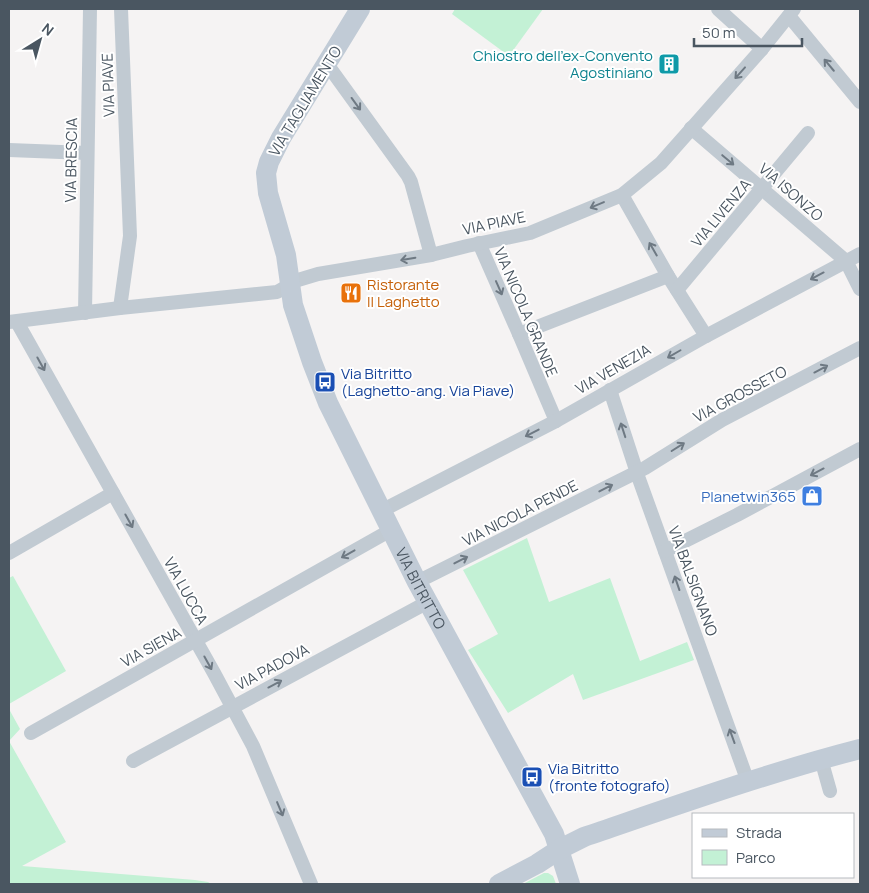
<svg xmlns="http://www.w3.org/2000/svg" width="869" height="893" font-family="Manrope,sans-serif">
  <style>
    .green { fill: #c3f1d5 }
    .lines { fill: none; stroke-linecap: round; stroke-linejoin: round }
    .street { stroke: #c1cad2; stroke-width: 14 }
    .secondary { stroke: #c1cbd6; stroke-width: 20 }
    .oneway { stroke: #6e7983 }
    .labels { text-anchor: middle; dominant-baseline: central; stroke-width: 4; stroke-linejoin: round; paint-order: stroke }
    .culture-label { font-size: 15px; fill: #0d838f; stroke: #fff; text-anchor: end }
    .street-label { font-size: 15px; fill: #4a5661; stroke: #fff }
    .food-label { font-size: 15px; fill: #c56008; stroke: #fff; text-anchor: start }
    .transit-label { font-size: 15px; fill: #164399; stroke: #fff; text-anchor: start }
    .shop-label { font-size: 15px; fill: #366cbe; stroke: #fff; text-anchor: end }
  </style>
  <rect width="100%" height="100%" fill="#f5f3f3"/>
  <g class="green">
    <path d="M455 9H543L509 56 452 14Z"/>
    <path d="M527 538 549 602 610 578 640 661 687 642 694 660 583 700 573 674 508 713 468 650 498 634 463 570Z"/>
    <path d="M13 576 66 671 9 704V578Z"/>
    <path d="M9 709 20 729 9 741 66 842 22 866 195 880 208 882 211 884H9Z"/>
    <path d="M544 873H548L553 876 556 884H523Z"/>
  </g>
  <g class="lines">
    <g class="street">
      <path d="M718 9 762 49"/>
      <path d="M789 16 860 102"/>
      <path d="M327 64 408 176 411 182 431 255"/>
      <path d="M691 128 846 261 860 289"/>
      <path d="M9 150 87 153"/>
      <path d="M622 195 668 276 706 336"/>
      <path d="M479 243 519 334 556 421"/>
      <path d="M677 290 808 133"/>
      <path d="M120 308 130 236 121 9"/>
      <path d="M85 313 90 9"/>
      <path d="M9 322 120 308 277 292 298 280 318 274 431 255 467 246 530 233 622 195 661 163 762 49 794 9"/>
      <path d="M17 322 214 673 253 746 311 884"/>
      <path d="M519 334 668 276"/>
      <path d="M610 390 639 479 748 782"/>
      <path d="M381 511 556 421 706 336 860 254"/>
      <path d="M665 551 737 515 860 449"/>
      <path d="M9 553 113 493"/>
      <path d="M417 582 645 468 722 420 860 348"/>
      <path d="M31 733 391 530"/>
      <path d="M821 759 830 791"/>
      <path d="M133 761 428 602"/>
    </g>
    <g class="secondary">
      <path id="s1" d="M360 9 281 138 269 162 266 173 268 193 286 255 293 305 312 362 328 403 417 582 554 834 570 884"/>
      <path d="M499 884 537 864 560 849 584 837C675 806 767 773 860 749"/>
    </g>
  </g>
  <defs><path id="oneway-shaft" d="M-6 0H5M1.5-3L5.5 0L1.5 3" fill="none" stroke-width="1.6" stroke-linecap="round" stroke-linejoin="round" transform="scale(1.25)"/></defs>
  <g class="oneway">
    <use href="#oneway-shaft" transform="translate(829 65) rotate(-130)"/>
    <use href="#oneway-shaft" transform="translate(740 73) rotate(132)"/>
    <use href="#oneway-shaft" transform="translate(356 104) rotate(54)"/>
    <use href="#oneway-shaft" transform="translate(728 160) rotate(40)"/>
    <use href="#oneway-shaft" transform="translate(597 205) rotate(157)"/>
    <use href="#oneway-shaft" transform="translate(653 249) rotate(-120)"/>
    <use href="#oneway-shaft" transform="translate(408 259) rotate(170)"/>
    <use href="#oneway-shaft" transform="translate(817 276) rotate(152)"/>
    <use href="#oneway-shaft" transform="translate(499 288) rotate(66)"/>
    <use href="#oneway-shaft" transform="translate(674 354) rotate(150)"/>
    <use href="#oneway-shaft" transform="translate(41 364) rotate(61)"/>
    <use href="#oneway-shaft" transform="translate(821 369) rotate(-28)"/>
    <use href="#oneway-shaft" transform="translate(623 430) rotate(-108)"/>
    <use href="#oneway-shaft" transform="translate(532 433) rotate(153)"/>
    <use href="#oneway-shaft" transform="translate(678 447) rotate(-32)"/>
    <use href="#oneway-shaft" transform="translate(817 472) rotate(152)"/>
    <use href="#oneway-shaft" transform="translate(606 488) rotate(-27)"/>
    <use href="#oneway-shaft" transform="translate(129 521) rotate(61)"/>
    <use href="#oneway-shaft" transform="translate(348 554) rotate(151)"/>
    <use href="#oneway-shaft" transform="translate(461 560) rotate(-27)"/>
    <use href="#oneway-shaft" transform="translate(677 583) rotate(-109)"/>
    <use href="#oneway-shaft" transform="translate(208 663) rotate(61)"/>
    <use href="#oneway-shaft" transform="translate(275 684) rotate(-28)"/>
    <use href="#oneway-shaft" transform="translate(732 736) rotate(-110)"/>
    <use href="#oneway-shaft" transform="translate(280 809) rotate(67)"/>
  </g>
  <defs>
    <g id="building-square" transform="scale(1.125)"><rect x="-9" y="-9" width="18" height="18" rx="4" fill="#0f9aa8" stroke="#fff"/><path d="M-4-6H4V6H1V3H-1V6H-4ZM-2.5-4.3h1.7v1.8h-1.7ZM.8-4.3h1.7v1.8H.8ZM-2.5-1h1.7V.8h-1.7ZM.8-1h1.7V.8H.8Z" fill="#fff"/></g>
    <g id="restaurant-square" transform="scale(1.125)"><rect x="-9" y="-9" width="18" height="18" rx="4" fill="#e8710a" stroke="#fff"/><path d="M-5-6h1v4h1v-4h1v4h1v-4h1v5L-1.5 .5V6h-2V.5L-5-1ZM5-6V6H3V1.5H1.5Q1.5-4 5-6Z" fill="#fff"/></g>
    <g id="bus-square" transform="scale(1.125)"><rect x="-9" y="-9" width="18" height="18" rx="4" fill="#1a4fb4" stroke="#fff"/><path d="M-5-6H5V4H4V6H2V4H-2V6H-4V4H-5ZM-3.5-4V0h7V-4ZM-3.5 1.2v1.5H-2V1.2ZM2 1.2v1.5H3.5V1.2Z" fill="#fff"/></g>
    <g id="shop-square" transform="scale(1.125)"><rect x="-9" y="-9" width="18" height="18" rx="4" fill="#3f7fe0" stroke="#fff"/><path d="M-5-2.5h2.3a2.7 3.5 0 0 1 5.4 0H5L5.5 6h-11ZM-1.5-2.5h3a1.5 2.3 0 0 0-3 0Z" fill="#fff"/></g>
  </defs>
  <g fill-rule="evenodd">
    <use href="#building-square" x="669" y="64"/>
    <use href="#restaurant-square" x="351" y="293"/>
    <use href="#bus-square" x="325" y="382"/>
    <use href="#shop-square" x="812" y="496"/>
    <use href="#bus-square" x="532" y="777"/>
  </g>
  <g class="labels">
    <g class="culture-label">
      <text x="653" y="55">Chiostro dell'ex-Convento<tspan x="653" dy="17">Agostiniano</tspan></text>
    </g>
    <g class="street-label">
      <text transform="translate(108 85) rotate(-92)">VIA PIAVE</text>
      <text transform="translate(305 101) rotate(-59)">VIA TAGLIAMENTO</text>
      <text transform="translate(71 160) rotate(-89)">VIA BRESCIA</text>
      <text transform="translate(791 192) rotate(41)">VIA ISONZO</text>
      <text transform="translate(721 213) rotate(-50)">VIA LIVENZA</text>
      <text transform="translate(494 223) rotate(-12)">VIA PIAVE</text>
      <text transform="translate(526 312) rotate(67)">VIA NICOLA GRANDE</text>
      <text transform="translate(613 369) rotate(-30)">VIA VENEZIA</text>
      <text transform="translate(740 394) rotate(-28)">VIA GROSSETO</text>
      <text transform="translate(520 513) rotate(-27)">VIA NICOLA PENDE</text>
      <text transform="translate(693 581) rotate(70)">VIA BALSIGNANO</text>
      <text stroke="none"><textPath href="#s1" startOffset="636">VIA BITRITTO</textPath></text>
      <text transform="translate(186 591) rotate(61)">VIA LUCCA</text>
      <text transform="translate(151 647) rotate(-29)">VIA SIENA</text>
      <text transform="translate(272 667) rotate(-28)">VIA PADOVA</text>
    </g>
    <g class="food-label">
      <text x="367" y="284">Ristorante<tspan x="367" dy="17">Il Laghetto</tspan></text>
    </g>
    <g class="transit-label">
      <text x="341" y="373">Via Bitritto<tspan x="341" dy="17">(Laghetto-ang. Via Piave)</tspan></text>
      <text x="548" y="768">Via Bitritto<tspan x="548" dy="17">(fronte fotografo)</tspan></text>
    </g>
    <g class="shop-label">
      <text x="796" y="496">Planetwin365</text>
    </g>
  </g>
  <rect width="869" height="893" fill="none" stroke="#4a5661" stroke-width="20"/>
  <rect x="692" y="813" width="162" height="65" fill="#ffffff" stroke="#b7bbc0"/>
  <rect x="702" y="829" width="25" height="8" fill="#c1cbd6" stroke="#b7bbc0"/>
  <text x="736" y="838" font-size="15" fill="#4a5661">Strada</text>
  <rect x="702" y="850" width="25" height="15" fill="#c3f1d5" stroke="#b7bbc0"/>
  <text x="736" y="863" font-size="15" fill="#4a5661">Parco</text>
  <g transform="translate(40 40) rotate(37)" stroke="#ffffff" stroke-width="4" paint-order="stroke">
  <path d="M0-4L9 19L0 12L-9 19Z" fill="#4a5661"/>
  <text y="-8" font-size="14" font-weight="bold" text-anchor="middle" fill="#4a5661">N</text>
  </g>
  <path d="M694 38v8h108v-8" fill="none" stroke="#4a5661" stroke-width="2.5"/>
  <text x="702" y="38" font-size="15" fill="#4a5661" stroke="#ffffff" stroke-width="4" paint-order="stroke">50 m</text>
</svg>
